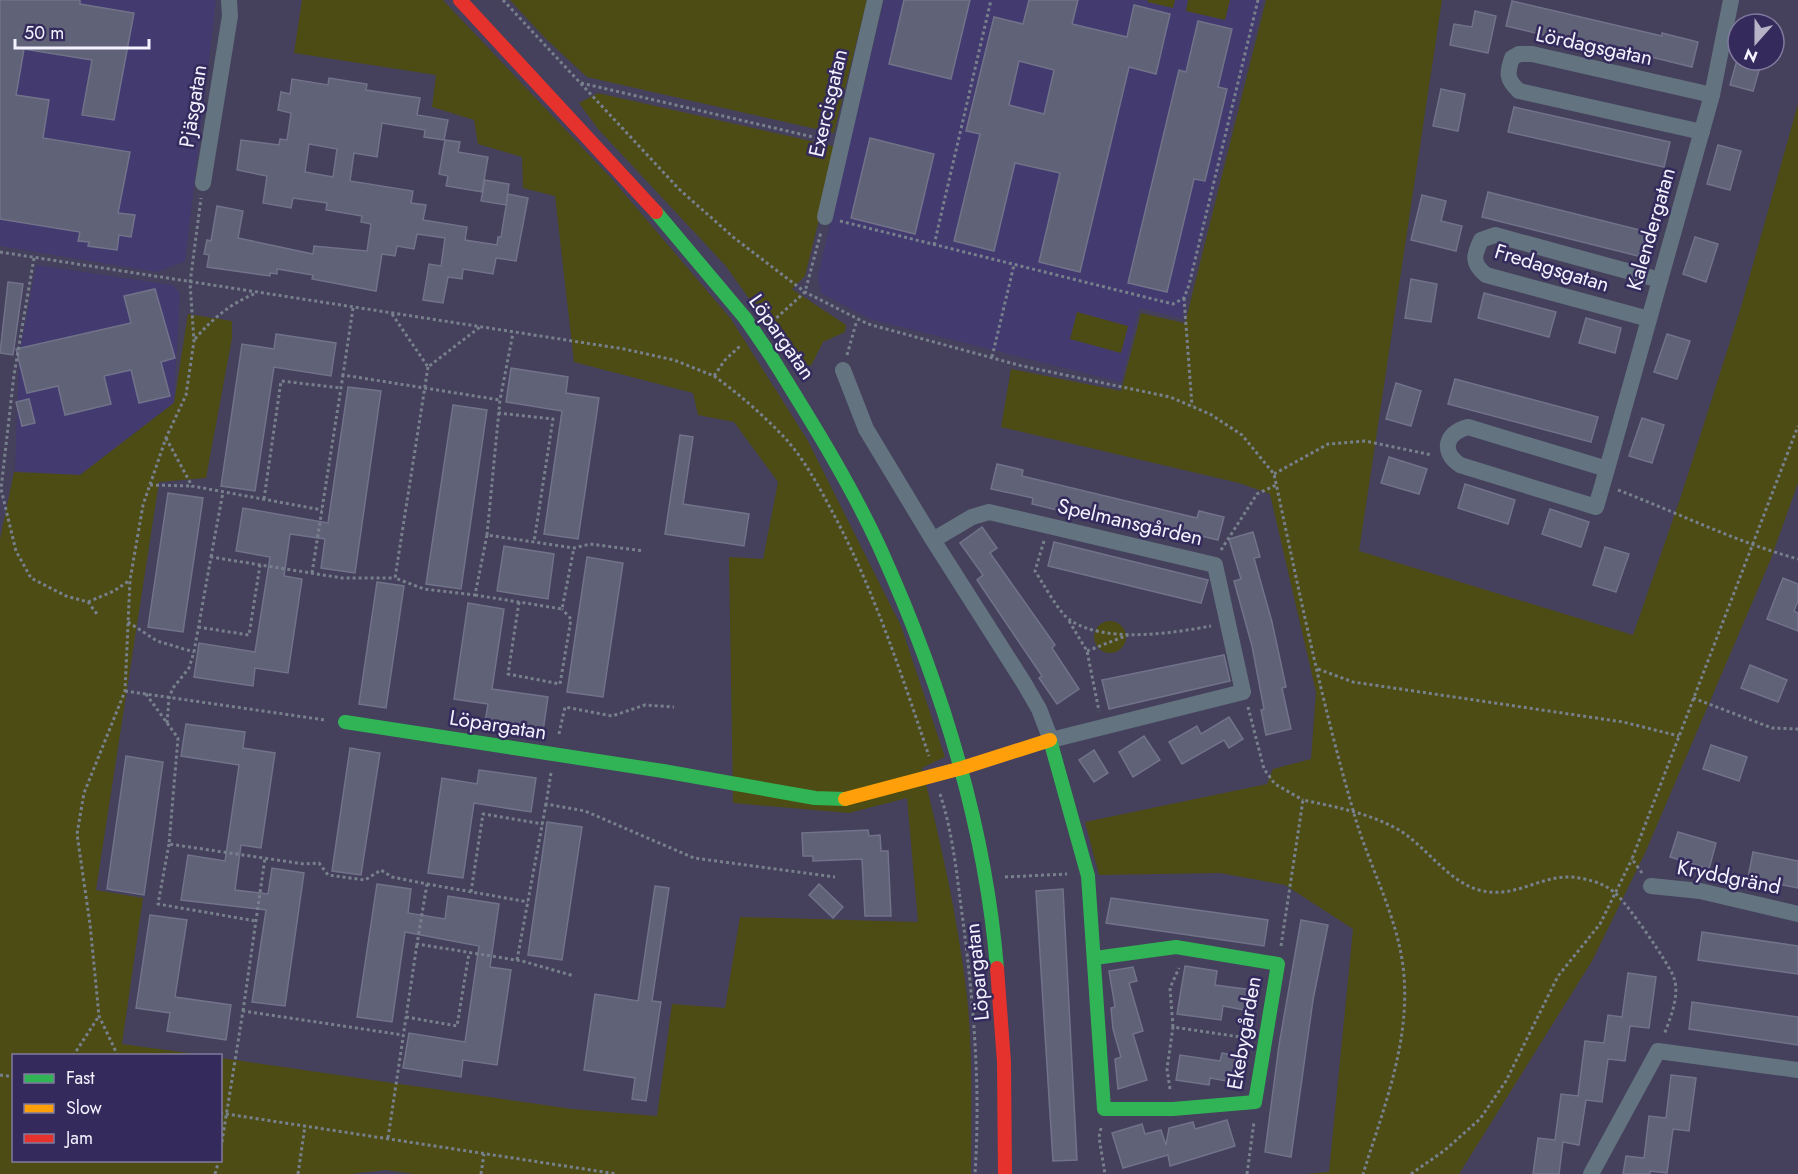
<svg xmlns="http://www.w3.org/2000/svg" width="1798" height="1174" font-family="Jost,sans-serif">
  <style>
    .built { fill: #433a6f }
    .green { fill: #4d4c15 }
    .building { fill: #606278; stroke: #71738a; stroke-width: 1.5; fill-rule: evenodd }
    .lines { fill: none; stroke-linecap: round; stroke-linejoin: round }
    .path { stroke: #77808c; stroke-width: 3; stroke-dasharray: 3 3; stroke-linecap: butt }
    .street { stroke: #637480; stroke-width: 16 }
    .fast { stroke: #30b455; stroke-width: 14 }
    .slow { stroke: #ff9f0a; stroke-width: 14 }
    .jam { stroke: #e5322d; stroke-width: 14 }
    .fast-bridge { stroke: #30b455; stroke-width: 14 }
    .labels { text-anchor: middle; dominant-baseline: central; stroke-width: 5; stroke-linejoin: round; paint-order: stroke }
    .street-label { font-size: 21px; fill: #f3f2ff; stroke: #342b5c }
  </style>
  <rect width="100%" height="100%" fill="#45405c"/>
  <g class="built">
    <path d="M0 0H216L185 261 157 272 0 246Z"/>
    <path d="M884 0H1263L1182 318 1139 308 1121 382 870 319 821 293 818 275Z"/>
    <path d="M36 265 172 285 180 293 174 402 80 475 15 471 19 356Z"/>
  </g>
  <g class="green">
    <path d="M302 0H443L611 178 731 319 808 441 901 626 945 757 922 768C941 843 958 919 967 996 973 1055 971 1115 971 1174H415L385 1170 351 1174H0V539L14 472 80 475 174 403 188 314 232 321V338L206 478 159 482 96 890 143 898 122 1044 203 1055 14 1056V1160H220L221 1058 572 1109 657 1116 672 1004 725 1008 740 917 918 922 907 798 849 813 733 803 729 557 763 559 778 482 734 422 698 415 693 393 574 362 555 196 523 188 522 157 478 144 474 120 432 107 436 75 294 53Z"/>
    <path d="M510 0H867L834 133 587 77 545 38Z"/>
    <path d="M1148 0H1175L1173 8 1147 2Z"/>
    <path d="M1188 0H1230L1225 20 1186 11Z"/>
    <path d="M1266 0H1442L1359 551 1633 635 1681 496 1741 307 1798 104V483L1770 561 1645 853 1592 961 1459 1174H1306L1329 1172 1353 929 1285 885 1220 873 1099 875 1085 822 1267 784 1273 769 1311 759 1316 692 1270 494 1239 483 1001 427 1011 369 1121 391 1141 313 1185 323Z"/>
    <path d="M598 93 837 147 805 276 792 289 846 325 845 332 823 342 811 366 793 360 725 265 598 129 579 103Z"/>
    <path d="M1077 312 1128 326 1121 353 1070 339Z"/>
    <circle cx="1110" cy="637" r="16"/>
  </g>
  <g class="building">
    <path d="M0 0H80V4L134 13 114 120 82 115 92 60 24 49 16 95 49 100 43 138 130 152 118 213 135 215 131 237 119 235 117 250 88 246 89 242 78 241 80 232 0 219Z"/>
    <path d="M904 0H970L951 79 889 64Z"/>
    <path d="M1029 0H1078L1072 24 1127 37 1134 5 1170 14 1156 74 1129 67 1080 272 1039 262 1060 173 1015 163 994 251 954 241 980 134 966 131 994 17 1023 24ZM1019 61 1054 70 1044 114 1009 105Z"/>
    <path d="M1512 1 1662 36V33L1698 42 1692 67 1651 57 1650 60 1506 26Z"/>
    <path d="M1475 11 1496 16 1488 53 1450 45 1454 24 1472 27Z"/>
    <path d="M1198 21 1232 29 1218 87 1227 89 1205 181 1194 179 1167 292 1128 283 1179 70 1186 72Z"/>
    <path d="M1737 60H1762L1753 91 1730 85Z"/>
    <path d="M329 78 367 84 366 90 420 98 417 115 448 120 444 140 424 137 425 130 382 123 377 157 354 153 350 181 413 191 411 203 426 205 423 220 467 227 465 240 497 245 498 237H501L508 194 528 198 516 261 496 258 493 274 463 269 462 279 448 277 443 303 423 300 429 264 441 266 445 238 417 234 414 249 397 246 395 256 382 254 376 291 312 279 313 275 277 269V274L270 273V276L207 267 209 255 204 254 207 240 211 241 217 206 243 211 238 238 313 254 314 246 367 251 371 224 361 222 362 216 326 210 327 203 293 198 291 208 263 203 267 176 237 170 241 140 279 145 280 139 287 140 291 113 278 110 281 92 290 94 292 79 328 85ZM309 144 337 149 333 177 305 172Z"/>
    <path d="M1441 89 1465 94 1458 131 1433 126Z"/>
    <path d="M1514 107 1670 142 1664 167 1508 132Z"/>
    <path d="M870 138 934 154 915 234 851 218Z"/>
    <path d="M445 140 460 142 458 152 488 157 482 192 446 186 448 176 439 174Z"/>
    <path d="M1718 145 1741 151 1730 190 1707 184Z"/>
    <path d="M485 180 509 184 506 205 481 201Z"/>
    <path d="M1488 192 1652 233 1646 258 1482 217Z"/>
    <path d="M1422 195 1446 201 1441 221 1462 226 1456 251 1411 240Z"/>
    <path d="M1695 237 1718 244 1706 282 1683 274Z"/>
    <path d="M1411 279 1437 284 1431 322 1405 318Z"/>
    <path d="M8 282 23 284 13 355 0 353Z"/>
    <path d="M155 289 175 358 161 362 170 396 139 403 131 370 104 376 111 404 65 415 58 386 27 393 16 349 131 323 124 296Z"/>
    <path d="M1484 293 1556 312 1549 337 1478 318Z"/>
    <path d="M1586 318 1621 328 1615 353 1579 343Z"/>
    <path d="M276 334 336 343 331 376 274 367 255 491 221 486 242 344 274 349Z"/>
    <path d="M1667 334 1690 341 1677 379 1654 372Z"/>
    <path d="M511 368 568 377 566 393 599 398 578 539 544 534 562 411 506 402Z"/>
    <path d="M1455 379 1598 417 1591 442 1448 404Z"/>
    <path d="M1396 383 1421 391 1411 426 1386 419Z"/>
    <path d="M348 387 381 391 355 573 321 568 325 539 290 534 284 576 302 579 288 673 255 668 253 686 194 677 199 643 255 652 270 557 236 551 243 508 328 523Z"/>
    <path d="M29 399 35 423 22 426 16 402Z"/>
    <path d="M453 405 487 410 461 589 426 584Z"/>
    <path d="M1642 418 1664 425 1652 463 1629 456Z"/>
    <path d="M680 435 693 437 683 504 749 514 744 546 665 534Z"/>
    <path d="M1389 457 1427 469 1419 494 1381 483Z"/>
    <path d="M997 464 1023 470 1022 476 1197 518 1199 511 1224 517 1218 540 1189 533 1186 541 1032 504 1033 498 991 489Z"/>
    <path d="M1465 484 1515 500 1508 524 1458 508Z"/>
    <path d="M168 493 203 498 183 632 148 627Z"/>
    <path d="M1550 509 1589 522 1581 547 1542 534Z"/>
    <path d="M982 527 997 548 990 553 1055 645 1052 648 1079 689 1057 704 1039 678 1042 676 977 580 983 575 960 543Z"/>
    <path d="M1253 532 1260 557 1254 558 1272 622 1286 687 1282 688 1291 729 1266 735 1261 710 1264 709 1252 646 1234 581 1241 579 1229 539Z"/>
    <path d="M1054 542 1208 580 1201 603 1048 566Z"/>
    <path d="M504 546 554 554 548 599 497 591Z"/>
    <path d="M1605 547 1629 554 1616 592 1593 585Z"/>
    <path d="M587 557 623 563 603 697 567 692Z"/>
    <path d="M1783 578 1798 584V601L1794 611 1798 613V631L1767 619Z"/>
    <path d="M377 582 404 586 386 708 359 704Z"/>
    <path d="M468 603 504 609 492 689 548 697 543 731 485 722 488 704 454 699Z"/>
    <path d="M1224 655 1230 681 1109 709 1102 680Z"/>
    <path d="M1750 665 1787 680 1778 702 1741 688Z"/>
    <path d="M1229 717 1243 739 1229 748 1224 740 1182 764 1169 742 1197 726 1201 734Z"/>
    <path d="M186 724 245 732 243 748 275 753 261 848 241 845 235 890 268 894 272 868 304 873 285 1006 252 1002 266 910 181 900 188 855 225 861 239 765 181 756Z"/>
    <path d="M1144 736 1160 760 1133 777 1119 752Z"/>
    <path d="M1711 745 1747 757 1739 781 1703 769Z"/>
    <path d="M350 748 380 753 361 875 332 871Z"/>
    <path d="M1094 750 1108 773 1094 782 1079 760Z"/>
    <path d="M126 756 163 762 144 895 107 889Z"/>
    <path d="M479 770 536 778 531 812 474 803 463 878 428 873 442 778 477 784Z"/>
    <path d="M547 822 582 827 562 960 528 955Z"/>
    <path d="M868 830 869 836 880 835 881 851H888L891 916H865L862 859 813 861V856H803L802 833Z"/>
    <path d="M1678 832 1716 843 1709 869 1670 857Z"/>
    <path d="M1753 852 1798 861V888L1748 878Z"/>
    <path d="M377 884 411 889 408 913 445 919 448 896 499 904 490 967 511 970 497 1065 463 1060 461 1077 403 1068 409 1033 465 1042 479 946 405 932 392 1022 357 1017Z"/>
    <path d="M819 884 843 907 833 918 809 895Z"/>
    <path d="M655 886 669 888 652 1001 661 1002 646 1101 632 1099 635 1078 584 1070 595 994 638 1001Z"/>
    <path d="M1063 889 1077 1160 1053 1161 1036 891Z"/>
    <path d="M1111 898 1268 920 1264 946 1106 923Z"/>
    <path d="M150 915 187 920 175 997 231 1005 226 1040 167 1031 170 1013 136 1008Z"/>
    <path d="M1301 920 1328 925 1313 1000 1291 1157 1265 1152 1279 1045Z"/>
    <path d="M1702 932 1798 946V974L1698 960Z"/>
    <path d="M1185 966 1217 971 1215 985 1253 990 1250 1011 1223 1006 1221 1020 1177 1014Z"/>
    <path d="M1133 967 1137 981 1129 983 1143 1031 1133 1034 1147 1080 1118 1089 1115 1059 1121 1057 1113 1029 1111 1008 1115 1007 1109 971Z"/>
    <path d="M1628 973 1656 977 1649 1028 1630 1026 1625 1061 1608 1059 1602 1102 1586 1100 1579 1145 1563 1142 1559 1174H1533L1538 1138 1555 1140 1561 1094 1578 1096 1585 1041 1604 1043 1608 1015 1622 1017Z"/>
    <path d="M1692 1002 1798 1017V1045L1689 1029Z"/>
    <path d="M1222 1053 1248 1058 1243 1084 1210 1078 1209 1085 1176 1080 1180 1055 1220 1061Z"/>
    <path d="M1671 1075 1696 1078 1689 1131 1673 1129 1667 1173 1650 1171V1174H1623L1626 1156 1644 1158 1649 1116 1666 1118Z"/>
    <path d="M1227 1120 1235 1146 1170 1166 1168 1155 1123 1168 1112 1133 1142 1124 1145 1134 1161 1130 1166 1145 1169 1128 1193 1122 1195 1129Z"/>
  </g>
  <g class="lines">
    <g class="path">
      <path d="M503 0 679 189 733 237 805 292 868 324 1022 366 1170 397 1210 414 1242 435 1274 474C1298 586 1321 700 1353 810 1367 862 1396 912 1403 966 1412 1038 1384 1107 1363 1174"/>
      <path d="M581 83 826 140"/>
      <path d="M840 221 1173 304 1184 298 1189 285 1258 0"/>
      <path d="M934 245 991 0"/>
      <path d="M0 252 624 349 674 360 714 376 725 360 740 346"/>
      <path d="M34 258 14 375 1 489 16 551 31 578 66 596 88 602 97 614"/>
      <path d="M1184 298 1192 406"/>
      <path d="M353 308 343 375 500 400"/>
      <path d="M392 314 428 367 480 327"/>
      <path d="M772 322 805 292 821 232"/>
      <path d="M195 339C213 318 230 304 256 293"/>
      <path d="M847 355 857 320"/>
      <path d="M992 357 1014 265"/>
      <path d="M428 367 395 578 424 589 475 595 487 535 574 548 590 544 644 551"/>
      <path d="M714 376C739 394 762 414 783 436 804 458 819 487 833 513 874 590 901 673 929 756"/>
      <path d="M498 413 553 419 534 542"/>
      <path d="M166 438 192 486 322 510"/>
      <path d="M1274 474 1328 444 1365 441 1432 455"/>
      <path d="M150 485 192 486"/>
      <path d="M1618 490C1678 513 1736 542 1798 559"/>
      <path d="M264 499 281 381 341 388"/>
      <path d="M487 535 500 400 513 333"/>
      <path d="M1044 541 1035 571C1043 583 1059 613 1070 620 1105 644 1173 633 1211 626"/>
      <path d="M1221 550 1257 494 1276 485"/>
      <path d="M211 557 223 492"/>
      <path d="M312 573 343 375"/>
      <path d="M475 595 562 609 574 548"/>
      <path d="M88 602 114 591 130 580"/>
      <path d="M519 602 508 674 560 684 571 619 562 609"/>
      <path d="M1069 621 1087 651 1099 711"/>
      <path d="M128 622 157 641 194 652"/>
      <path d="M198 627 249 635 260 565"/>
      <path d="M1087 651 1128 635"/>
      <path d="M1318 669 1353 682 1623 722 1679 736"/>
      <path d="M125 691 325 720"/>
      <path d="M146 694 178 738 169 844 304 864 319 863 328 875 365 880 381 870 392 877 427 884 417 944 522 961 574 976"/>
      <path d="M1693 698 1772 728 1798 729"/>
      <path d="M1248 707 1264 769 1275 784 1303 800"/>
      <path d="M167 723 169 698 173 688 189 668 194 652 211 557 342 578H395"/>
      <path d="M559 734 565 707 612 716 645 705 674 707"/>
      <path d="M551 773 546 804 585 811 694 858 835 877"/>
      <path d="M940 794C952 830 956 868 961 906 973 995 981 1084 975 1174"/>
      <path d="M169 844 158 904 256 921"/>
      <path d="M1642 873 1632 859 1798 426"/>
      <path d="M1005 877 1067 874"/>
      <path d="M427 884 528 902"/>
      <path d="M471 892 483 814 543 824"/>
      <path d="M1281 946 1303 800C1336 807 1369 813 1399 830 1426 846 1447 881 1479 890 1514 900 1540 875 1572 877 1587 879 1602 882 1614 892 1625 900 1670 965 1674 978 1680 995 1670 1019 1664 1035"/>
      <path d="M517 960 546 804"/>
      <path d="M243 1011 265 858"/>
      <path d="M406 1017 457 1026 469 953"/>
      <path d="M1173 1027 1170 988 1179 968"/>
      <path d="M73 1056 99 1016"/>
      <path d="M118 1056 99 1016 90 924 77 834 84 793 125 691 130 580 143 505 166 438 186 395 194 341 190 283 201 198"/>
      <path d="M0 1075 14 1077"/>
      <path d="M1170 1089 1167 1069 1173 1027 1247 1038"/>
      <path d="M220 1113 617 1174"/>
      <path d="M1101 1128 1099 1137 1105 1174"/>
      <path d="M388 1138 417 944"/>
      <path d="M220 1154 243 1011 403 1035"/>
      <path d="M215 1174 219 1160"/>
      <path d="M298 1174 305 1126"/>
      <path d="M481 1174 484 1154"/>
      <path d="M1247 1174 1254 1122"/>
      <path d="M1411 1174 1445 1150 1480 1119 1506 1081 1558 976 1600 924 1632 859"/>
    </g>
    <g class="street">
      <path d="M1702 132 1519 91C1506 79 1507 73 1512 58L1519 54H1532L1712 95"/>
      <path d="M203 183 230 16 229 0"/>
      <path d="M825 217 875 0"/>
      <path d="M1649 319 1486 275C1471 263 1474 255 1481 240L1495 235 1660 280"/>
      <path d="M843 370 866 429 933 540 1024 683 1039 709 1051 740 1243 692 1215 565 989 512 972 517 933 540"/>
      <path d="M1607 469 1468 427C1446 433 1440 451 1460 465L1596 507 1607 469 1712 95 1731 0"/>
      <path d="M1651 886 1700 891 1798 914"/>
      <path d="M1591 1174 1658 1051 1798 1070"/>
    </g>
    <g class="fast">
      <path d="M656 212 745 318"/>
      <path d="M769 353C808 416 848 479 879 546 939 678 985 823 997 968"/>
      <path d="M345 722 663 771 815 798 845 799"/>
      <path d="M1050 740 1088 876 1104 1109H1173L1255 1102 1278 964 1176 947 1095 958"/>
    </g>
    <path class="slow" d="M845 799 962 768 1050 740"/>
    <g class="jam">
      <path d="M460 0 656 212"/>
      <path d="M997 968 1004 1062 1005 1174"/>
    </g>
    <path class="fast-bridge" d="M745 318 769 353"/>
  </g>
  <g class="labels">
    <g class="street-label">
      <text transform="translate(1594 46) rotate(12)">Lördagsgatan</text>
      <text transform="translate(828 103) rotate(-77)">Exercisgatan</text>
      <text transform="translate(193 106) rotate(-81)">Pjäsgatan</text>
      <text transform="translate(1651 229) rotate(-74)">Kalendergatan</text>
      <text transform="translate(1552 268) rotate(17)">Fredagsgatan</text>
      <text transform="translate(782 337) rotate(55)">Löpargatan</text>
      <text transform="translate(1130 522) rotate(13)">Spelmansgården</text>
      <text transform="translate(498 725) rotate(9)">Löpargatan</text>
      <text transform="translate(1729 877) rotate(11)">Kryddgränd</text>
      <text transform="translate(977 972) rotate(-96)">Löpargatan</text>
      <text transform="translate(1244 1033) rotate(-80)">Ekebygården</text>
    </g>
  </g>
  <rect x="12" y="1054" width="210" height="108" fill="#342b5c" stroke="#807b9d" stroke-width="1.5"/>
  <rect x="24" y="1074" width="30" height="9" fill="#30b455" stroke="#807b9d" stroke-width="1.5"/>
  <text x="66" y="1084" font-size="18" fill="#f3f2ff">Fast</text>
  <rect x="24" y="1104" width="30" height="9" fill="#ff9f0a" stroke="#807b9d" stroke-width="1.5"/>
  <text x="66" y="1114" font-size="18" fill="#f3f2ff">Slow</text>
  <rect x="24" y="1134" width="30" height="9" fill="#e5322d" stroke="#807b9d" stroke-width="1.5"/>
  <text x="66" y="1144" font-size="18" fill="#f3f2ff">Jam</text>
  <g transform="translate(1756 42) rotate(201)"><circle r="28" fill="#342b5c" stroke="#807b9d" stroke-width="1.5"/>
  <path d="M0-4.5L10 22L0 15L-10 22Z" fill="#b6b4c6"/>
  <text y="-9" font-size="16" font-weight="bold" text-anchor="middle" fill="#f3f2ff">N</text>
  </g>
  <path d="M15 39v9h134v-9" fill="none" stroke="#f3f2ff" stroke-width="3"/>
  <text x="24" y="39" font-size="18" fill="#f3f2ff" stroke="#342b5c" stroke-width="4.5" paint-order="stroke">50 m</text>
</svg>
